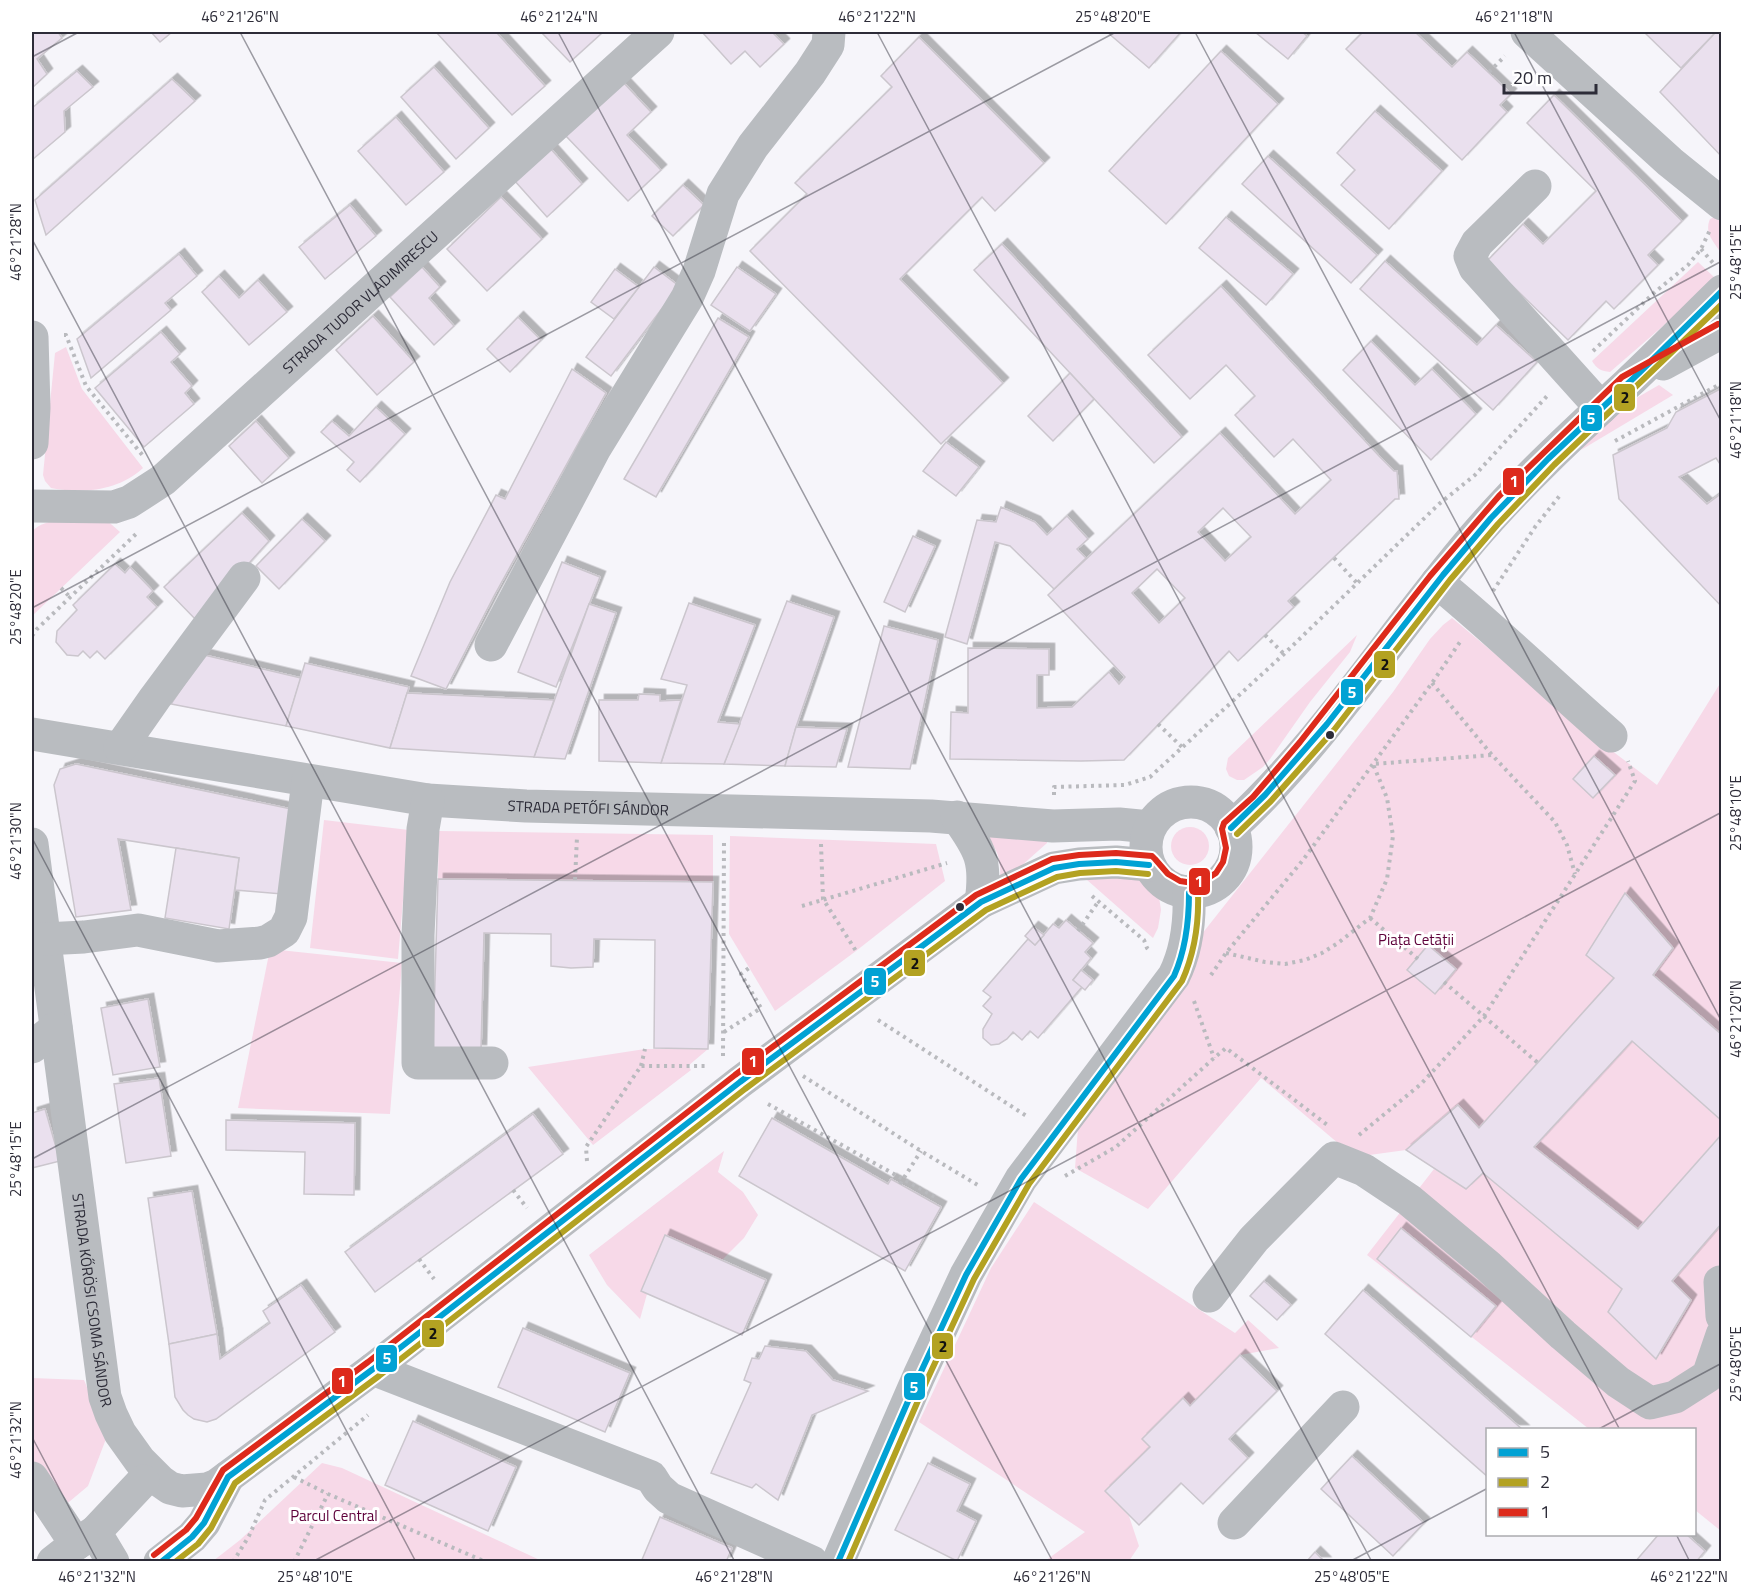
<svg xmlns="http://www.w3.org/2000/svg" width="1753" height="1593" font-family="'Titillium Web',sans-serif">
  <style>
    .green { fill: #f7d9e8 }
    .building { fill: #eae0ee; stroke: #cbc6cd; stroke-width: 1.5; fill-rule: evenodd; filter: url(#shadow) }
    .lines { fill: none; stroke-linecap: round; stroke-linejoin: round }
    .path { stroke: #b9babe; stroke-width: 4; stroke-dasharray: 3 4.5; stroke-linecap: butt }
    .minor { stroke: #b9bcc0; stroke-width: 33 }
    .bus-1-casing { stroke: #fff; stroke-width: 10 }
    .bus-2-casing { stroke: #fff; stroke-width: 10 }
    .bus-3-casing { stroke: #fff; stroke-width: 10 }
    .bus-1 { stroke: #01a2d4; stroke-width: 6 }
    .bus-2 { stroke: #b3a222; stroke-width: 6 }
    .bus-3 { stroke: #dd2a1b; stroke-width: 6 }
    .ticks { fill: none; stroke: #2d2c38; stroke-width: 1.5; stroke-opacity: 0.45 }
    .bus-dot { fill: #2d2c38; stroke: #fff; stroke-width: 2 }
    .labels { text-anchor: middle; dominant-baseline: central; stroke-width: 6; stroke-linejoin: round; paint-order: stroke }
    .street-label { font-size: 15px; fill: #2d2c38; stroke: #fff }
    .park-label { font-size: 15px; fill: #5e003a; stroke: #fff }
    .line-badge { stroke: #fff; stroke-width: 2 }
    .badge-label { font-size: 16px; text-anchor: middle; font-weight: bold; fill: #fff }
    .pale-badge-label { font-size: 16px; text-anchor: middle; font-weight: bold; fill: #111 }
    .neatline { fill: none; stroke: #2d2c38; stroke-width: 2 }
    .ticks-label { font-size: 15px; text-anchor: middle; fill: #2d2c38 }
  </style>
  <defs>
    <filter id="shadow"><feDropShadow dx="5.5" dy="-5.5" stdDeviation="0" flood-color="#0004"/></filter>
  </defs>
  <rect width="100%" height="100%" fill="#f6f5fa"/>
  <g class="green">
    <path d="M1721 215V253C1714 242 1704 233 1710 219L1717 216Z"/>
    <path d="M1698 262 1715 278 1671 319 1610 372C1601 371 1597 369 1592 361Z"/>
    <path d="M66 347 82 389 143 468C118 491 83 494 51 488L45 481 43 475 55 353Z"/>
    <path d="M1659 385 1673 395 1581 450 1605 421 1626 404Z"/>
    <path d="M103 517 120 532 32 616V532C44 516 83 519 103 517Z"/>
    <path d="M1452 618 1607 747 1657 785 1721 682V1035L1653 975 1673 947 1625 893 1587 954 1614 978 1479 1128 1457 1105 1406 1150 1362 1156 1339 1144 1261 1078 1148 1209 1075 1168 1079 1115 1190 949 1393 692 1430 639 1443 625Z"/>
    <path d="M1357 635 1350 652 1310 702 1270 759 1263 767 1244 780H1237L1229 776 1226 769 1228 758Z"/>
    <path d="M324 820 409 830 398 959 310 948Z"/>
    <circle cx="1190" cy="846" r="19"/>
    <path d="M439 831 713 835V882L438 879Z"/>
    <path d="M989 835 1047 840V843L1019 868 1000 876C1001 861 998 850 988 839Z"/>
    <path d="M730 836 936 844 945 881 856 951 775 1011 729 934Z"/>
    <path d="M1078 872 1138 877 1154 889 1159 897 1161 910 1158 928 1153 938Z"/>
    <path d="M270 949 402 963 390 1114 238 1108Z"/>
    <path d="M1632 1041 1721 1121V1134L1638 1229 1534 1147Z"/>
    <path d="M645 1049H708L688 1066 691 1070 593 1145 528 1067Z"/>
    <path d="M724 1151 718 1172 743 1192 758 1215 744 1238 721 1261 665 1236 641 1291 647 1294 640 1319 607 1285 589 1255Z"/>
    <path d="M1434 1169 1466 1189 1483 1173 1622 1289 1608 1312 1656 1359 1691 1300 1672 1281 1721 1223V1531L1695 1510 1694 1430 1589 1429 1367 1255Z"/>
    <path d="M1034 1202 1235 1333 1248 1320 1279 1348 1240 1355 1190 1406 1183 1398 1142 1439 1150 1447 1106 1491 1129 1516 1139 1546 1129 1561H1045L1085 1532 919 1422 991 1268Z"/>
    <path d="M32 1378 84 1380 96 1409 109 1431 88 1486 57 1512 32 1473Z"/>
    <path d="M322 1463 342 1468 542 1561H213L240 1540Z"/>
  </g>
  <g class="building">
    <path d="M32 32H58L62 38 37 59 47 74 32 88Z"/>
    <path d="M151 32H172L160 42Z"/>
    <path d="M436 32H496L545 86 512 115Z"/>
    <path d="M541 32H603L570 62Z"/>
    <path d="M702 32H772L784 44 760 67 745 51 731 64Z"/>
    <path d="M1107 32H1181L1149 68Z"/>
    <path d="M1255 32H1302L1307 36 1288 59Z"/>
    <path d="M1363 32H1415L1452 67 1467 52 1511 94 1500 105 1507 112 1462 160 1346 49Z"/>
    <path d="M1644 32H1716L1681 68Z"/>
    <path d="M1716 32H1722V157L1660 92Z"/>
    <path d="M919 37 1044 163 995 211 982 197 900 279 1003 383 941 444 750 251 807 194 795 183 892 87 881 76Z"/>
    <path d="M1221 51 1278 104 1166 224 1109 171Z"/>
    <path d="M434 67 489 128 456 159 401 97Z"/>
    <path d="M77 71 93 87 64 111 65 132 32 160V108Z"/>
    <path d="M172 79 195 101 46 235 35 200Z"/>
    <path d="M622 81 651 112 627 135 661 170 628 201 565 135Z"/>
    <path d="M1554 95 1682 221 1648 255 1658 265 1614 309 1606 301 1568 340 1487 261 1523 224 1543 244 1596 191 1527 123Z"/>
    <path d="M1375 111 1442 171 1389 229 1341 185 1355 170 1337 153Z"/>
    <path d="M396 117 444 172 406 205 358 151Z"/>
    <path d="M550 148 582 184 547 217 514 180Z"/>
    <path d="M1268 156 1377 255 1351 283 1242 184Z"/>
    <path d="M683 185 704 205 673 236 652 216Z"/>
    <path d="M501 197 542 239 487 291 447 249Z"/>
    <path d="M350 205 376 236 325 279 299 247Z"/>
    <path d="M1226 217 1293 274 1266 305 1199 248Z"/>
    <path d="M1002 244 1182 437 1154 463 974 270Z"/>
    <path d="M179 254 197 276 165 303 171 310 91 378 77 339Z"/>
    <path d="M1385 261 1477 345 1496 325 1537 362 1493 410 1360 289Z"/>
    <path d="M422 267 440 287 429 298 454 326 434 345 390 297Z"/>
    <path d="M654 267 679 286 611 376 586 357Z"/>
    <path d="M737 267 776 294 750 331 711 305Z"/>
    <path d="M615 269 639 287 614 319 591 302Z"/>
    <path d="M219 276 239 298 258 280 287 312 249 345 202 292Z"/>
    <path d="M1221 286 1379 456 1394 471H1397L1399 499H1395L1288 601 1294 607 1238 661 1229 651 1124 760 1081 761 950 759 951 712 968 713V648L1049 649V675H1037V708L1072 707 1109 672 1119 684 1125 677 1048 595 1220 433 1295 514 1331 480 1293 439 1274 457 1235 415 1255 396 1226 365 1190 399 1148 355ZM1223 508 1251 537 1225 561 1198 532ZM1157 569 1185 598 1159 623 1132 593Z"/>
    <path d="M373 316 414 362 377 395 336 350Z"/>
    <path d="M518 317 541 340 510 372 487 349Z"/>
    <path d="M718 318 749 337 656 497 624 479Z"/>
    <path d="M161 332 180 354 171 362 192 386 185 393 194 404 144 447 95 388Z"/>
    <path d="M1371 341 1415 385 1432 369 1476 414 1431 460 1343 370Z"/>
    <path d="M572 369 606 393 494 596 446 689 411 676 450 582 496 495 505 499Z"/>
    <path d="M1070 373 1094 399 1053 441 1028 416Z"/>
    <path d="M1722 388V467L1716 458 1679 477 1707 504 1722 493V607L1619 499 1613 455 1667 428 1676 412Z"/>
    <path d="M376 407 405 434 360 482 347 470 354 462 321 432 332 421 349 436Z"/>
    <path d="M256 421 289 458 262 483 229 446Z"/>
    <path d="M946 442 979 467 956 496 923 471Z"/>
    <path d="M1001 507 1035 522 1047 535 1067 516 1088 539 1077 549 1086 558 1054 589 1010 546 995 542 967 644 945 637 977 520 996 522Z"/>
    <path d="M242 513 269 541 197 621 164 587Z"/>
    <path d="M302 519 325 541 279 589 256 566Z"/>
    <path d="M913 536 935 546 905 612 884 602Z"/>
    <path d="M562 562 600 577 556 687 518 672Z"/>
    <path d="M115 564 125 573 130 567 153 591 147 597 157 607 105 659 97 651 90 658 83 651 78 656 67 655 56 642 57 631 77 610 73 605Z"/>
    <path d="M787 601 834 617 796 727 785 766 724 764Z"/>
    <path d="M689 603 755 625 718 722 740 724 724 764 661 763 687 685 661 679Z"/>
    <path d="M589 604 616 613 565 759 534 757Z"/>
    <path d="M884 626 938 640 910 769 848 767Z"/>
    <path d="M204 655 301 678 286 726 171 704Z"/>
    <path d="M305 663 409 687 390 748 286 726Z"/>
    <path d="M407 693 554 700 534 757 390 748Z"/>
    <path d="M639 694 660 695V701L681 700 661 763 599 761V700H638Z"/>
    <path d="M796 727 847 729 836 767 785 766Z"/>
    <path d="M1594 756 1615 775 1593 798 1573 779Z"/>
    <path d="M76 764 296 810 282 894 235 890 239 858 118 839 131 910 76 917 54 785 60 769Z"/>
    <path d="M176 848 239 858 229 929 165 918Z"/>
    <path d="M438 879 713 882 708 1049 654 1048 655 940 594 939 593 967 571 968 551 966V934L484 933 481 1050 433 1049Z"/>
    <path d="M1625 893 1673 948 1653 975 1722 1035V1121L1632 1041 1534 1147 1638 1229 1722 1134V1223L1672 1281 1691 1300 1656 1359 1608 1312 1622 1289 1483 1173 1466 1189 1406 1150 1458 1105 1479 1128 1614 978 1586 955Z"/>
    <path d="M1066 920 1093 943 1085 952 1091 958 1073 980 1082 987 1038 1038 1030 1031 1022 1040 1013 1032 1007 1039 999 1044 991 1045 983 1038V1029L992 1014 983 1006 991 997 983 991 1028 939 1035 945 1053 924 1059 928Z"/>
    <path d="M1033 927 1044 935 1035 945 1025 936Z"/>
    <path d="M1428 945 1456 969 1435 994 1407 970Z"/>
    <path d="M1081 970 1093 980 1085 990 1073 980Z"/>
    <path d="M148 999 160 1067 113 1075 101 1008Z"/>
    <path d="M159 1078 171 1156 126 1163 114 1084Z"/>
    <path d="M45 1109 60 1161 32 1168V1113Z"/>
    <path d="M533 1114 563 1154 375 1292 345 1252Z"/>
    <path d="M772 1118 888 1184 891 1179 941 1207 905 1271 739 1176Z"/>
    <path d="M226 1120 355 1123 354 1195 304 1194 305 1152 226 1150Z"/>
    <path d="M192 1191 217 1334 169 1344 148 1198Z"/>
    <path d="M1401 1228 1496 1306 1471 1337 1377 1259Z"/>
    <path d="M665 1235 766 1280 742 1335 641 1291Z"/>
    <path d="M1264 1281 1291 1305 1277 1320 1250 1296Z"/>
    <path d="M301 1285 335 1332 216 1419 207 1422 194 1419 188 1415 183 1410 175 1397 169 1344 217 1334 220 1359 270 1323 263 1311Z"/>
    <path d="M1363 1290 1523 1430H1488V1477L1325 1334Z"/>
    <path d="M523 1328 630 1373 605 1432 498 1387Z"/>
    <path d="M765 1346 806 1351 833 1380 868 1391 812 1415 778 1500 756 1484 752 1488 711 1473 751 1383 744 1380 752 1358 759 1359Z"/>
    <path d="M1240 1355 1277 1391 1229 1439 1248 1458 1203 1504 1181 1483 1139 1525 1105 1491 1150 1447 1142 1439 1183 1398 1190 1406Z"/>
    <path d="M413 1421 516 1467 488 1531 385 1485Z"/>
    <path d="M1352 1456 1424 1523 1393 1556 1321 1489Z"/>
    <path d="M928 1463 970 1484 957 1511 976 1521 957 1561 895 1530Z"/>
    <path d="M660 1517 732 1548 726 1562H641Z"/>
    <path d="M1659 1534H1686L1705 1551 1696 1562H1635Z"/>
    <path d="M1315 1552 1325 1562H1306Z"/>
  </g>
  <g class="lines">
    <g class="path">
      <path d="M1489 72 1505 56"/>
      <path d="M1701 249 1713 263"/>
      <path d="M64 335H66L86 386 144 457"/>
      <path d="M1593 351 1655 292 1688 265 1701 249 1710 230"/>
      <path d="M1615 441 1722 383"/>
      <path d="M1334 558 1357 583"/>
      <path d="M61 588 70 597"/>
      <path d="M1493 591 1535 527 1561 494"/>
      <path d="M1265 635 1284 654"/>
      <path d="M32 636 37 629 136 534"/>
      <path d="M1432 683 1492 755 1555 822 1567 845 1575 874"/>
      <path d="M1158 724 1183 748"/>
      <path d="M1054 795V787L1125 785 1150 777 1284 654 1439 504 1475 475 1547 396"/>
      <path d="M821 844 823 899 856 951"/>
      <path d="M575 880 577 837"/>
      <path d="M1092 896 1144 940 1147 948 1151 952"/>
      <path d="M802 906 947 863"/>
      <path d="M1370 918 1418 959"/>
      <path d="M1078 931 1098 902"/>
      <path d="M1226 953 1265 962 1285 964 1305 960 1322 953 1338 943 1370 918 1387 879 1393 836 1387 798 1373 764 1492 755"/>
      <path d="M1211 975 1226 953 1303 860 1432 683 1460 642"/>
      <path d="M1444 982 1538 1063"/>
      <path d="M1194 1001 1214 1058"/>
      <path d="M878 1020 1028 1117"/>
      <path d="M724 1032 761 1008 741 974 749 968"/>
      <path d="M723 1056 724 841"/>
      <path d="M641 1066 645 1049"/>
      <path d="M803 1076 921 1151 981 1187"/>
      <path d="M768 1104 937 1198"/>
      <path d="M1359 1135 1421 1084 1484 1016 1635 781 1628 761"/>
      <path d="M587 1161 586 1147 641 1066H708"/>
      <path d="M1065 1176 1116 1147 1214 1058 1226 1048 1330 1127"/>
      <path d="M900 1184 921 1151"/>
      <path d="M513 1190 527 1208"/>
      <path d="M419 1259 434 1279"/>
      <path d="M294 1477 328 1494 486 1562"/>
      <path d="M233 1562 249 1536 265 1500 368 1415"/>
      <path d="M294 1562 328 1494"/>
    </g>
    <g class="minor">
      <path d="M1527 32 1670 162 1722 204"/>
      <path d="M1535 186 1477 243 1470 256 1475 268 1601 408"/>
      <path d="M32 337 34 408 32 443"/>
      <path d="M1663 364 1722 332"/>
      <path id="s1" d="M32 506 114 507 129 502 163 480 658 32"/>
      <path d="M1437 582C1497 631 1552 685 1611 736"/>
      <path d="M491 645 595 448 687 298 699 271 723 194 753 146 810 73 828 45 829 32"/>
      <path id="s2" d="M32 734 428 800 526 806 931 816 1053 826 1119 824 1150 827"/>
      <path d="M120 748 155 698 244 578"/>
      <path d="M428 800 423 829 418 935V1063H492"/>
      <circle cx="1191" cy="847" r="45"/>
      <path d="M957 817C980 849 987 861 981 902"/>
      <path d="M1231 828C1324 743 1391 634 1473 538 1520 483 1574 433 1627 384 1659 354 1690 322 1722 291"/>
      <path id="s3" d="M32 844 105 1397 111 1414 120 1433 140 1461 160 1481 170 1488 182 1491 207 1489 217 1485 373 1369 740 1082 981 902 1054 868 1079 864 1116 862 1149 865"/>
      <path d="M44 939 84 937 138 930 218 946 260 943 268 941 284 931 291 917 308 781"/>
      <path d="M32 1047 56 1028"/>
      <path d="M1720 1282 1722 1316"/>
      <path d="M1209 1296 1254 1239 1334 1158 1364 1170 1409 1200 1488 1266 1563 1335 1618 1382 1650 1403 1675 1397 1708 1376 1722 1335"/>
      <path d="M373 1369 651 1477 658 1488 669 1498 812 1562"/>
      <path d="M32 1478 76 1544 95 1532"/>
      <path d="M1234 1523 1343 1407"/>
      <path d="M53 1562 76 1544"/>
      <path d="M113 1562 95 1532 143 1481"/>
      <path d="M160 1562 192 1537 204 1523 228 1477"/>
      <path d="M838 1562 919 1376 966 1275 990 1233 1021 1179 1174 976C1187 950 1190 921 1189 893"/>
    </g>
    <g class="bus-1-casing">
      <g id="bus-1">
        <path d="M1231 828 1265 795 1327 724 1443 575 1491 518 1548 459 1639 373 1722 291"/>
        <path d="M161 1562 192 1537 204 1523 228 1477 373 1369 740 1082 981 902 1054 868 1079 864 1116 862 1149 865"/>
        <path d="M838 1562 919 1376 966 1275 990 1233 1021 1179 1174 976C1186 949 1189 922 1189 893"/>
      </g>
    </g>
    <g class="bus-2-casing">
      <g id="bus-2">
        <path d="M1237 834 1271 801 1334 730 1450 580 1498 524 1554 465 1722 304"/>
        <path d="M175 1562 198 1544 211 1528 235 1483 379 1376 745 1089 986 910 1057 877 1080 873 1116 871 1148 874"/>
        <path d="M848 1562 927 1380 974 1279 1029 1184 1182 981C1195 952 1199 924 1198 893"/>
      </g>
    </g>
    <g class="bus-3-casing">
      <path id="bus-3" d="M154 1555 186 1530 196 1518 223 1470 368 1362 735 1075 976 895 1052 859 1079 855 1116 853 1152 856 1155 859 1168 874 1180 881 1193 883 1205 880 1216 873 1223 862 1226 848 1222 829 1224 823 1253 797 1300 742 1430 576 1499 496 1622 377 1718 324"/>
    </g>
    <use href="#bus-1" class="bus-1"/>
    <use href="#bus-2" class="bus-2"/>
    <use href="#bus-3" class="bus-3"/>
  </g>
  <path class="ticks" d="M240 32 1053 1562M558 32 1372 1562M877 32 1620 1430M1195 32 1722 1022M1514 32 1722 423M32 57 79 32M32 239 735 1562M32 608 1116 32M32 838 416 1562M32 1159 1722 261M1597 1430 1722 1363M32 1437 98 1562M1676 1534 1690 1562M312 1562 1722 812M1349 1562 1488 1488"/>
  <g class="bus-dot">
    <circle cx="1330" cy="735" r="5"/>
    <circle cx="960" cy="907" r="5"/>
  </g>
  <g class="labels">
    <g class="street-label">
      <text stroke="none"><textPath href="#s1" startOffset="404">STRADA TUDOR VLADIMIRESCU</textPath></text>
      <text stroke="none"><textPath href="#s2" startOffset="562">STRADA PETŐFI SÁNDOR</textPath></text>
      <text stroke="none"><textPath href="#s3" startOffset="460">STRADA KŐRÖSI CSOMA SÁNDOR</textPath></text>
    </g>
    <g class="park-label">
      <text x="1416" y="939">Piața Cetății</text>
      <text x="334" y="1515">Parcul Central</text>
    </g>
  </g>
  <g class="line-badge">
    <rect x="1613" y="383" width="23" height="29" rx="6" fill="#b3a222"/>
    <rect x="1580" y="404" width="23" height="28" rx="6" fill="#01a2d4"/>
    <rect x="1502" y="467" width="23" height="29" rx="6" fill="#dd2a1b"/>
    <rect x="1373" y="650" width="23" height="29" rx="6" fill="#b3a222"/>
    <rect x="1340" y="678" width="24" height="28" rx="6" fill="#01a2d4"/>
    <rect x="1188" y="867" width="23" height="29" rx="6" fill="#dd2a1b"/>
    <rect x="903" y="949" width="23" height="28" rx="6" fill="#b3a222"/>
    <rect x="863" y="967" width="24" height="29" rx="6" fill="#01a2d4"/>
    <rect x="741" y="1047" width="24" height="29" rx="6" fill="#dd2a1b"/>
    <rect x="421" y="1319" width="24" height="29" rx="6" fill="#b3a222"/>
    <rect x="931" y="1332" width="23" height="28" rx="6" fill="#b3a222"/>
    <rect x="375" y="1344" width="23" height="29" rx="6" fill="#01a2d4"/>
    <rect x="331" y="1367" width="23" height="28" rx="6" fill="#dd2a1b"/>
    <rect x="903" y="1372" width="23" height="29" rx="6" fill="#01a2d4"/>
  </g>
  <g class="badge-label">
    <text x="1591" y="424">5</text>
    <text x="1514" y="487">1</text>
    <text x="1352" y="698">5</text>
    <text x="1199" y="887">1</text>
    <text x="875" y="987">5</text>
    <text x="753" y="1067">1</text>
    <text x="387" y="1364">5</text>
    <text x="342" y="1387">1</text>
    <text x="914" y="1393">5</text>
  </g>
  <g class="pale-badge-label">
    <text x="1625" y="403">2</text>
    <text x="1385" y="670">2</text>
    <text x="915" y="969">2</text>
    <text x="433" y="1339">2</text>
    <text x="943" y="1352">2</text>
  </g>
  <rect width="1753" height="1593" fill="none" stroke="#ffffff" stroke-width="66"/>
  <rect x="1486" y="1428" width="210" height="108" fill="#ffffff" stroke="#ababaf" stroke-width="1.5"/>
  <rect x="1498" y="1448" width="30" height="9" fill="#01a2d4" stroke="#ababaf" stroke-width="1.5"/>
  <text x="1540" y="1458" font-size="18" fill="#2d2c38">5</text>
  <rect x="1498" y="1478" width="30" height="9" fill="#b3a222" stroke="#ababaf" stroke-width="1.5"/>
  <text x="1540" y="1488" font-size="18" fill="#2d2c38">2</text>
  <rect x="1498" y="1508" width="30" height="9" fill="#dd2a1b" stroke="#ababaf" stroke-width="1.5"/>
  <text x="1540" y="1518" font-size="18" fill="#2d2c38">1</text>
  <path d="M1504 84v9h92v-9" fill="none" stroke="#2d2c38" stroke-width="3"/>
  <text x="1513" y="84" font-size="18" fill="#2d2c38" stroke="#ffffff" stroke-width="4.5" paint-order="stroke">20 m</text>
  <rect x="33" y="33" width="1687" height="1527" class="neatline"/>
  <g class="ticks-label">
    <text x="240" y="22">46°21'26"N</text>
    <text x="559" y="22">46°21'24"N</text>
    <text x="877" y="22">46°21'22"N</text>
    <text x="1113" y="22">25°48'20"E</text>
    <text x="1514" y="22">46°21'18"N</text>
    <text transform="translate(16 242) rotate(-90)" y="5">46°21'28"N</text>
    <text transform="translate(1736 262) rotate(-90)" y="5">25°48'15"E</text>
    <text transform="translate(1736 420) rotate(-90)" y="5">46°21'18"N</text>
    <text transform="translate(16 607) rotate(-90)" y="5">25°48'20"E</text>
    <text transform="translate(1736 813) rotate(-90)" y="5">25°48'10"E</text>
    <text transform="translate(16 841) rotate(-90)" y="5">46°21'30"N</text>
    <text transform="translate(1736 1019) rotate(-90)" y="5">46°21'20"N</text>
    <text transform="translate(16 1159) rotate(-90)" y="5">25°48'15"E</text>
    <text transform="translate(1736 1364) rotate(-90)" y="5">25°48'05"E</text>
    <text transform="translate(16 1440) rotate(-90)" y="5">46°21'32"N</text>
    <text x="97" y="1582">46°21'32"N</text>
    <text x="315" y="1582">25°48'10"E</text>
    <text x="734" y="1582">46°21'28"N</text>
    <text x="1052" y="1582">46°21'26"N</text>
    <text x="1352" y="1582">25°48'05"E</text>
    <text x="1689" y="1582">46°21'22"N</text>
  </g>
</svg>
